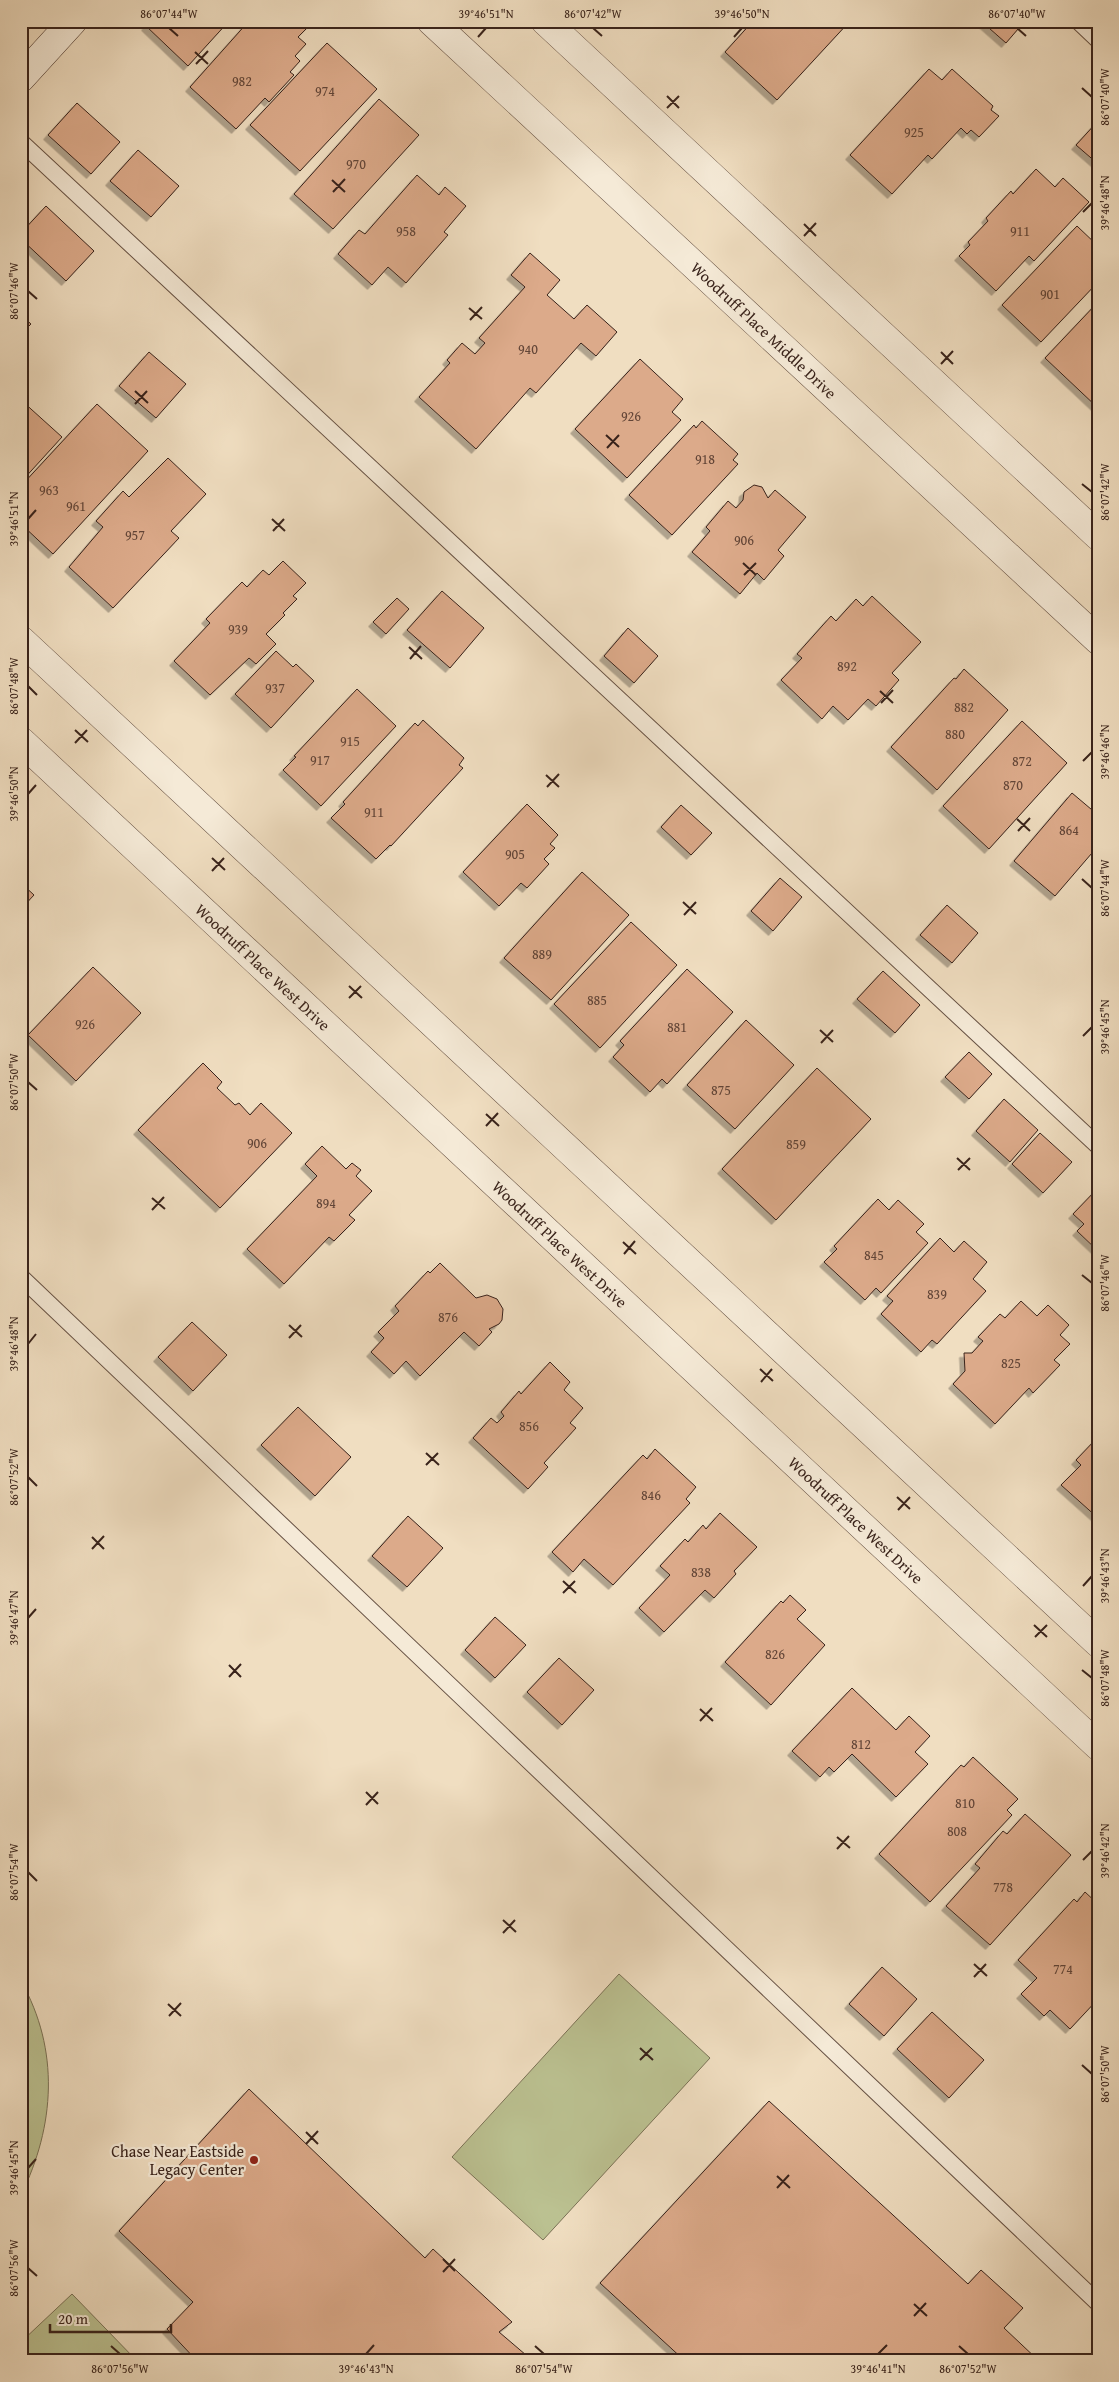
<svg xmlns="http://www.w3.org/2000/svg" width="1119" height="2382" font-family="'Gentium Book Plus',serif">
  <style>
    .green { fill: #bbc191; stroke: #7a7256 }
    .building { fill: #dcaa8a; stroke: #39231b; filter: url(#shadow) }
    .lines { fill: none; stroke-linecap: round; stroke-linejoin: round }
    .lane-casing { stroke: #675244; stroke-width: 18 }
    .street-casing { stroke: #675244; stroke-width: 29 }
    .secondary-casing { stroke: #39231b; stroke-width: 29 }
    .lane { stroke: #f5ead7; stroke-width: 16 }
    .street { stroke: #f5ead7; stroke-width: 28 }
    .secondary { stroke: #f5ead7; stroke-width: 28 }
    .ticks { fill: none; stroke: #39231b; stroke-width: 2 }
    .poi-dot { fill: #8f2418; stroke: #f5ead7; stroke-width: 2 }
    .labels { text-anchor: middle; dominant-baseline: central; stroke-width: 4.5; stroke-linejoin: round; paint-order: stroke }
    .number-label { font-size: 14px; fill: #624537 }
    .street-label { font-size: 16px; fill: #39231b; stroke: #f5ead7 }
    .poi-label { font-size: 16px; fill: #39231b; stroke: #f5ead7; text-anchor: end }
    .neatline { fill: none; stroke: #39231b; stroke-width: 2 }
    .ticks-label { font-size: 12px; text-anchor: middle; fill: #39231b }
  </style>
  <defs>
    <filter id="shadow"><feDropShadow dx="-4.5" dy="4.5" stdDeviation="0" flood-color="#0004"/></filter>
  </defs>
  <rect width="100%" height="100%" fill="#f0dec1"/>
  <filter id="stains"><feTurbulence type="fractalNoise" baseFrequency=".004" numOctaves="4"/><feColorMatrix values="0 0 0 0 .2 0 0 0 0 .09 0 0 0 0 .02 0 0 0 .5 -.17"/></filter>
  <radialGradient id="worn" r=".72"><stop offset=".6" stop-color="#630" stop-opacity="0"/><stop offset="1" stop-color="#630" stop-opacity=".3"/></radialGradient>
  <g class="green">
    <path d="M619 1974 710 2058 543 2240 452 2157Z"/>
    <path d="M21 1981C60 2050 55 2126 21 2195Z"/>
    <path d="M72 2294 137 2361H138H21V2342Z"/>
  </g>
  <g class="building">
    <path d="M150 21H229L188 66 146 26Z"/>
    <path d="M257 21H310L312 23 298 37 306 44 295 56 300 61 290 72 294 75 269 102 265 98 236 129 190 87 248 22 253 26Z"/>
    <path d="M753 21H850L777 100 725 52Z"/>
    <path d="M981 21H1025L1006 43Z"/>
    <path d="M327 43 377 89 300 171 250 125Z"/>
    <path d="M929 69 942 80 952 69 993 106 991 110 999 116 979 137 971 130 967 134 961 128 932 159 928 155 892 194 850 155Z"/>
    <path d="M379 99 419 135 333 229 294 194Z"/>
    <path d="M77 103 120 142 91 174 48 135Z"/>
    <path d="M1098 121V164L1076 145Z"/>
    <path d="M138 150 179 186 151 217 110 181Z"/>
    <path d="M1036 169 1055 187 1063 178 1089 202 1034 261 1029 256 996 291 959 256 970 245 968 242 988 221 986 218 1011 191 1013 194Z"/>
    <path d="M417 175 439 195 445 187 466 206 444 232 448 235 406 283 388 267 372 285 338 254 359 230 365 234Z"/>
    <path d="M46 206 94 251 66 281 21 239V233Z"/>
    <path d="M1077 226 1098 246V282L1041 342 1002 305Z"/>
    <path d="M530 253 560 280 547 295 574 319 587 305 617 332 596 356 581 343 536 393 530 388 476 449 419 397 450 363 447 360 462 343 475 354 485 343 479 338 525 287 511 275Z"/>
    <path d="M1098 302V408L1045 358Z"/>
    <path d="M21 315 31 324 21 334Z"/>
    <path d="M149 352 186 384 156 418 119 386Z"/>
    <path d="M640 359 683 399 672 412 681 420 627 478 575 429Z"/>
    <path d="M21 400 62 437 21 482Z"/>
    <path d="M97 404 148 451 53 554 21 524V486Z"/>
    <path d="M702 421 738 454 733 460 738 464 672 535 629 495 694 425 696 428Z"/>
    <path d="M168 458 206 494 171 531 179 538 113 608 69 567 103 527 96 521 123 491 129 497Z"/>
    <path d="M754 485 762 487 768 498 775 490 806 517 778 550 784 556 764 580 757 573 740 594 692 552 710 531 706 527 728 501 736 508 743 500 744 492Z"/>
    <path d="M283 561 306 583 293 596 297 599 283 613 285 615 266 634 276 644 256 664 249 658 210 695 174 661 210 623 206 619 242 582 247 587 263 570 269 575Z"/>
    <path d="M442 591 484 628 450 668 407 630Z"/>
    <path d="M872 596 921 642 892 673 899 680 876 706 868 699 848 720 833 706 822 719 781 680 802 658 797 654 831 616 836 621 856 599 863 606Z"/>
    <path d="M397 598 409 609 386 634 373 622Z"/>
    <path d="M628 628 658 656 634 683 604 656Z"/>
    <path d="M276 651 293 667 296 664 314 681 271 728 235 694Z"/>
    <path d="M964 669 1008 710 937 790 891 747 954 678 956 679Z"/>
    <path d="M357 689 396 726 321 806 283 770 296 757 294 756Z"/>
    <path d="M423 720 464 758 459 765 463 768 391 846 390 845 376 859 331 818 345 804 343 802 415 723 418 726Z"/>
    <path d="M1022 721 1067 763 989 849 943 806Z"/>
    <path d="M1072 793 1098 815V846L1055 896 1014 861Z"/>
    <path d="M527 804 558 835 550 844 555 848 544 859 549 864 527 888 521 883 499 906 463 872Z"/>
    <path d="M681 805 712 833 691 855 661 827Z"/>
    <path d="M582 872 629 915 551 1000 504 958Z"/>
    <path d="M780 878 802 897 773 931 751 911Z"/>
    <path d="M21 883 34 895 21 909Z"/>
    <path d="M947 905 978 933 952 963 920 935Z"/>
    <path d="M631 922 677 965 600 1048 554 1004Z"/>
    <path d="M93 967 141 1013 76 1081 28 1035Z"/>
    <path d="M687 969 733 1012 667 1084 662 1079 650 1092 613 1057 624 1045 620 1041Z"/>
    <path d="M883 971 920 1005 895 1033 857 999Z"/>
    <path d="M746 1020 794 1065 735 1129 687 1085Z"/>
    <path d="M969 1052 992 1074 969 1099 945 1077Z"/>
    <path d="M203 1063 222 1082 217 1088 235 1105 239 1103 250 1115 261 1103 292 1133 220 1208 138 1130Z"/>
    <path d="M817 1068 871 1119 776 1220 722 1169Z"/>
    <path d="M1004 1099 1038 1130 1010 1162 976 1131Z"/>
    <path d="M1040 1133 1072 1162 1043 1193 1012 1164Z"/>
    <path d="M322 1146 346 1169 352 1163 361 1170 356 1176 372 1191 349 1215 355 1220 334 1241 329 1237 284 1284 247 1249 317 1176 305 1164Z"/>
    <path d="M1098 1188V1251L1077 1231 1084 1224 1073 1214Z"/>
    <path d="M878 1199 889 1210 898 1200 924 1224 916 1232 928 1243 881 1293 876 1288 865 1300 824 1262 837 1249 834 1246Z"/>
    <path d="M940 1238 954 1252 964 1241 987 1262 973 1279 986 1291 937 1344 932 1340 921 1352 881 1314 893 1301 887 1296Z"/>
    <path d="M440 1263 476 1298 487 1295 497 1299 503 1309 502 1320 499 1324 489 1329 492 1332 479 1346 464 1332 420 1376 406 1361 394 1374 371 1352 384 1338 378 1332 399 1311 395 1306 428 1271 430 1273Z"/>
    <path d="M1021 1301 1037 1316 1048 1305 1069 1325 1060 1335 1070 1344 1054 1360 1060 1365 1033 1393 1029 1388 995 1424 953 1384 965 1371 964 1353H972L983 1341 978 1337 1000 1314 1005 1318Z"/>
    <path d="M192 1322 227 1355 193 1391 158 1357Z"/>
    <path d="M550 1362 570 1382 564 1390 583 1408 570 1423 576 1428 544 1463 548 1467 528 1489 473 1438 491 1418 497 1423 504 1416 501 1412 519 1391 521 1394Z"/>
    <path d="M298 1407 351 1457 315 1496 261 1445Z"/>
    <path d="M1097 1438 1098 1439V1518L1061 1485 1081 1465 1076 1460Z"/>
    <path d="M655 1449 696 1487 686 1499 690 1503 613 1585 584 1559 573 1572 552 1552 643 1455 647 1459Z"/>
    <path d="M720 1513 757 1547 734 1571 736 1574 714 1598 705 1590 664 1632 639 1608 670 1575 660 1566 685 1539 688 1542 703 1525 706 1529Z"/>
    <path d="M408 1516 443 1548 407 1587 372 1556Z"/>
    <path d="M790 1595 806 1610 797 1619 825 1645 771 1705 725 1662 781 1601 783 1603Z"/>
    <path d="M495 1617 526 1645 495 1678 465 1650Z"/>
    <path d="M559 1658 594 1690 562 1725 527 1692Z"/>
    <path d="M852 1688 896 1730 909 1716 930 1736 915 1752 928 1764 896 1797 852 1754 834 1772 829 1767 820 1777 792 1751Z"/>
    <path d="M973 1757 1018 1799 1007 1810 1012 1815 930 1902 879 1854 961 1765 964 1767Z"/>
    <path d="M1025 1814 1071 1855 990 1945 946 1906 980 1868 975 1864 1003 1831 1007 1834Z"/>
    <path d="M1085 1892 1098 1904V1999L1070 2029 1050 2010 1044 2016 1021 1994 1037 1978 1018 1960 1074 1899 1077 1902Z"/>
    <path d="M882 1967 917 1999 884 2036 849 2004Z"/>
    <path d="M932 2012 984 2060 949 2098 897 2049Z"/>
    <path d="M249 2089 425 2258 433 2249 512 2322 499 2332 533 2361H197L167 2329 193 2302 119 2231Z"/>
    <path d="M769 2101 968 2284 981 2270 1023 2308 1004 2328 1039 2361H685L600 2283Z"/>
  </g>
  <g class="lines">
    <g class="lane-casing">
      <g id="lane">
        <path d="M1078 21 1098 40"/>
        <path d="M21 142 1098 1146"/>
        <path d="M21 1277 1098 2303"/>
      </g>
    </g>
    <g class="street-casing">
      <g id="street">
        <path d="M431 21 1098 640"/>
        <path d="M545 21 1098 536"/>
        <path d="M21 640 1098 1643"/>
        <path d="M21 741 1098 1746"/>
      </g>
    </g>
    <g class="secondary-casing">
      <path id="secondary" d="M21 78 73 21"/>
    </g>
    <use href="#lane" class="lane"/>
    <use href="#street" class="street"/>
    <use href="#secondary" class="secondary"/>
  </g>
  <path class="ticks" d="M169 28 178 36M593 28 602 36M1017 28 1026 36M478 37 486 28M734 37 742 28M195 52 208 64M196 64 208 51M1082 88 1092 97M667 96 679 108M667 108 679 96M332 180 345 192M333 192 345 179M1083 212 1092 203M804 224 816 236M804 236 816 223M28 291 37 299M469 308 482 319M470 320 482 307M941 352 953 364M941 364 953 351M135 391 148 403M135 404 147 391M606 435 619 447M607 448 619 435M1082 484 1092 492M28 519 36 510M272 519 285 531M273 531 284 519M743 563 756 575M744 575 756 563M409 647 422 659M410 659 421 646M28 686 37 695M880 691 893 703M881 703 893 690M75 730 88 742M75 743 87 730M1083 761 1092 752M546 775 559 787M547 787 559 774M28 794 36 785M1017 819 1030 831M1018 831 1030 818M212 858 225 870M212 871 224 858M1082 879 1092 888M683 902 696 914M684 915 696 902M349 986 362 998M349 998 361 986M820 1030 833 1042M1083 1036 1092 1027M821 1043 833 1030M28 1082 37 1090M486 1114 499 1126M486 1126 498 1113M957 1158 970 1170M958 1170 970 1158M152 1198 165 1209M152 1210 164 1197M623 1242 636 1254M624 1254 635 1241M1082 1275 1092 1283M289 1325 302 1337M289 1338 301 1325M28 1344 36 1334M760 1369 773 1381M761 1382 772 1369M426 1453 439 1465M426 1465 438 1453M28 1477 37 1486M897 1497 910 1509M898 1510 910 1497M92 1537 104 1549M92 1549 104 1536M563 1581 576 1593M1083 1586 1092 1576M563 1593 575 1581M28 1618 36 1609M1034 1625 1047 1637M1035 1637 1047 1625M229 1665 241 1677M1082 1670 1092 1678M229 1677 241 1664M700 1709 713 1721M700 1721 712 1708M366 1792 378 1804M366 1805 378 1792M837 1837 850 1848M837 1849 849 1836M1083 1860 1092 1851M28 1872 37 1881M503 1920 516 1932M503 1933 515 1920M974 1964 987 1976M974 1977 986 1964M168 2004 181 2016M169 2016 181 2003M640 2048 653 2060M640 2060 652 2048M1082 2065 1092 2074M306 2132 318 2144M306 2144 318 2131M28 2168 36 2159M777 2176 790 2188M777 2188 789 2175M443 2259 455 2271M28 2268 37 2276M443 2272 455 2259M914 2304 927 2316M914 2316 926 2303M111 2346 120 2354M535 2346 544 2354M959 2346 968 2354M366 2354 374 2345M878 2354 887 2345"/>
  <circle class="poi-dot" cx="254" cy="2160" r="5"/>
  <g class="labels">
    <g class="number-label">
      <text x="242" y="81">982</text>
      <text x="325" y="91">974</text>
      <text x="914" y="132">925</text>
      <text x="356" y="164">970</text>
      <text x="406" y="231">958</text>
      <text x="1020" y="231">911</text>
      <text x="1050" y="294">901</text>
      <text x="528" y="349">940</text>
      <text x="631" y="416">926</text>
      <text x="705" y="459">918</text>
      <text x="49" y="490">963</text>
      <text x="76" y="506">961</text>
      <text x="135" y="535">957</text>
      <text x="744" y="540">906</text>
      <text x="238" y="629">939</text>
      <text x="847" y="666">892</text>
      <text x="275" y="688">937</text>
      <text x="964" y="707">882</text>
      <text x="955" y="734">880</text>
      <text x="350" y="741">915</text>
      <text x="320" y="760">917</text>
      <text x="1022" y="761">872</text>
      <text x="1013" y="785">870</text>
      <text x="374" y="812">911</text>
      <text x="1069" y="830">864</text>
      <text x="515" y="854">905</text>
      <text x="542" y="954">889</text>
      <text x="597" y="1000">885</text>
      <text x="85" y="1024">926</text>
      <text x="677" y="1027">881</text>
      <text x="721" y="1090">875</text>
      <text x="257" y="1143">906</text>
      <text x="796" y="1144">859</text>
      <text x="326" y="1203">894</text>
      <text x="874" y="1255">845</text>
      <text x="937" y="1294">839</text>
      <text x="448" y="1317">876</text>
      <text x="1011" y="1363">825</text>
      <text x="529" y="1426">856</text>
      <text x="651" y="1495">846</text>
      <text x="701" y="1572">838</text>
      <text x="775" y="1654">826</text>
      <text x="861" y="1744">812</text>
      <text x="965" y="1803">810</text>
      <text x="957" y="1831">808</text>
      <text x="1003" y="1887">778</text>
      <text x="1063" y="1969">774</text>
    </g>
    <g class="street-label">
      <text transform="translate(764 330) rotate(43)">Woodruff Place Middle Drive</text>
      <text transform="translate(263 967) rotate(43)">Woodruff Place West Drive</text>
      <text transform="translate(560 1244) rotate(43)">Woodruff Place West Drive</text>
      <text transform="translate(856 1520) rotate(43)">Woodruff Place West Drive</text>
    </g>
    <g class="poi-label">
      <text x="244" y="2151">Chase Near Eastside<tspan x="244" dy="18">Legacy Center</tspan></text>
    </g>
  </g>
  <rect width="1119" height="2382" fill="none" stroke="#f0dec1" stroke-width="55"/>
  <path d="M50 2324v8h121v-8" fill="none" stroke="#39231b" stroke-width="2.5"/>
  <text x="58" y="2324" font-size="15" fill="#39231b" stroke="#f5ead7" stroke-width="4" paint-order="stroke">20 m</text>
  <rect x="28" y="28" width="1064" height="2326" class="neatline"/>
  <g class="ticks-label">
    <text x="169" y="18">86°07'44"W</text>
    <text x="486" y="18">39°46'51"N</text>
    <text x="593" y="18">86°07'42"W</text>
    <text x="742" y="18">39°46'50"N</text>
    <text x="1017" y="18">86°07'40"W</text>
    <text transform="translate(1105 97) rotate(-90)" y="4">86°07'40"W</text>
    <text transform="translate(1105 203) rotate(-90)" y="4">39°46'48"N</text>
    <text transform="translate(14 291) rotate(-90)" y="4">86°07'46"W</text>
    <text transform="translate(1105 492) rotate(-90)" y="4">86°07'42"W</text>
    <text transform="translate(14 519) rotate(-90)" y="4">39°46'51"N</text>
    <text transform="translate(14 686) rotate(-90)" y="4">86°07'48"W</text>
    <text transform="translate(1105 752) rotate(-90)" y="4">39°46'46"N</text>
    <text transform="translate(14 794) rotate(-90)" y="4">39°46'50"N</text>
    <text transform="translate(1105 888) rotate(-90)" y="4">86°07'44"W</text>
    <text transform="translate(1105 1027) rotate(-90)" y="4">39°46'45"N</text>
    <text transform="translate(14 1082) rotate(-90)" y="4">86°07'50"W</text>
    <text transform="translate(1105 1283) rotate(-90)" y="4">86°07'46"W</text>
    <text transform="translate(14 1344) rotate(-90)" y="4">39°46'48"N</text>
    <text transform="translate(14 1477) rotate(-90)" y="4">86°07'52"W</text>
    <text transform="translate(1105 1576) rotate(-90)" y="4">39°46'43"N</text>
    <text transform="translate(14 1618) rotate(-90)" y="4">39°46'47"N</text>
    <text transform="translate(1105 1678) rotate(-90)" y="4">86°07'48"W</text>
    <text transform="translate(1105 1851) rotate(-90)" y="4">39°46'42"N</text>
    <text transform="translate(14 1872) rotate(-90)" y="4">86°07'54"W</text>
    <text transform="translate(1105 2074) rotate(-90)" y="4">86°07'50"W</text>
    <text transform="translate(14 2168) rotate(-90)" y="4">39°46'45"N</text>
    <text transform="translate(14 2268) rotate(-90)" y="4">86°07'56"W</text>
    <text x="120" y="2373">86°07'56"W</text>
    <text x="366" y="2373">39°46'43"N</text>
    <text x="544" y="2373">86°07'54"W</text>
    <text x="878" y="2373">39°46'41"N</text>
    <text x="968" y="2373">86°07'52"W</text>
  </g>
  <rect width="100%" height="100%" filter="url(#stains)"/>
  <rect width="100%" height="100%" fill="url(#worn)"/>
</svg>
